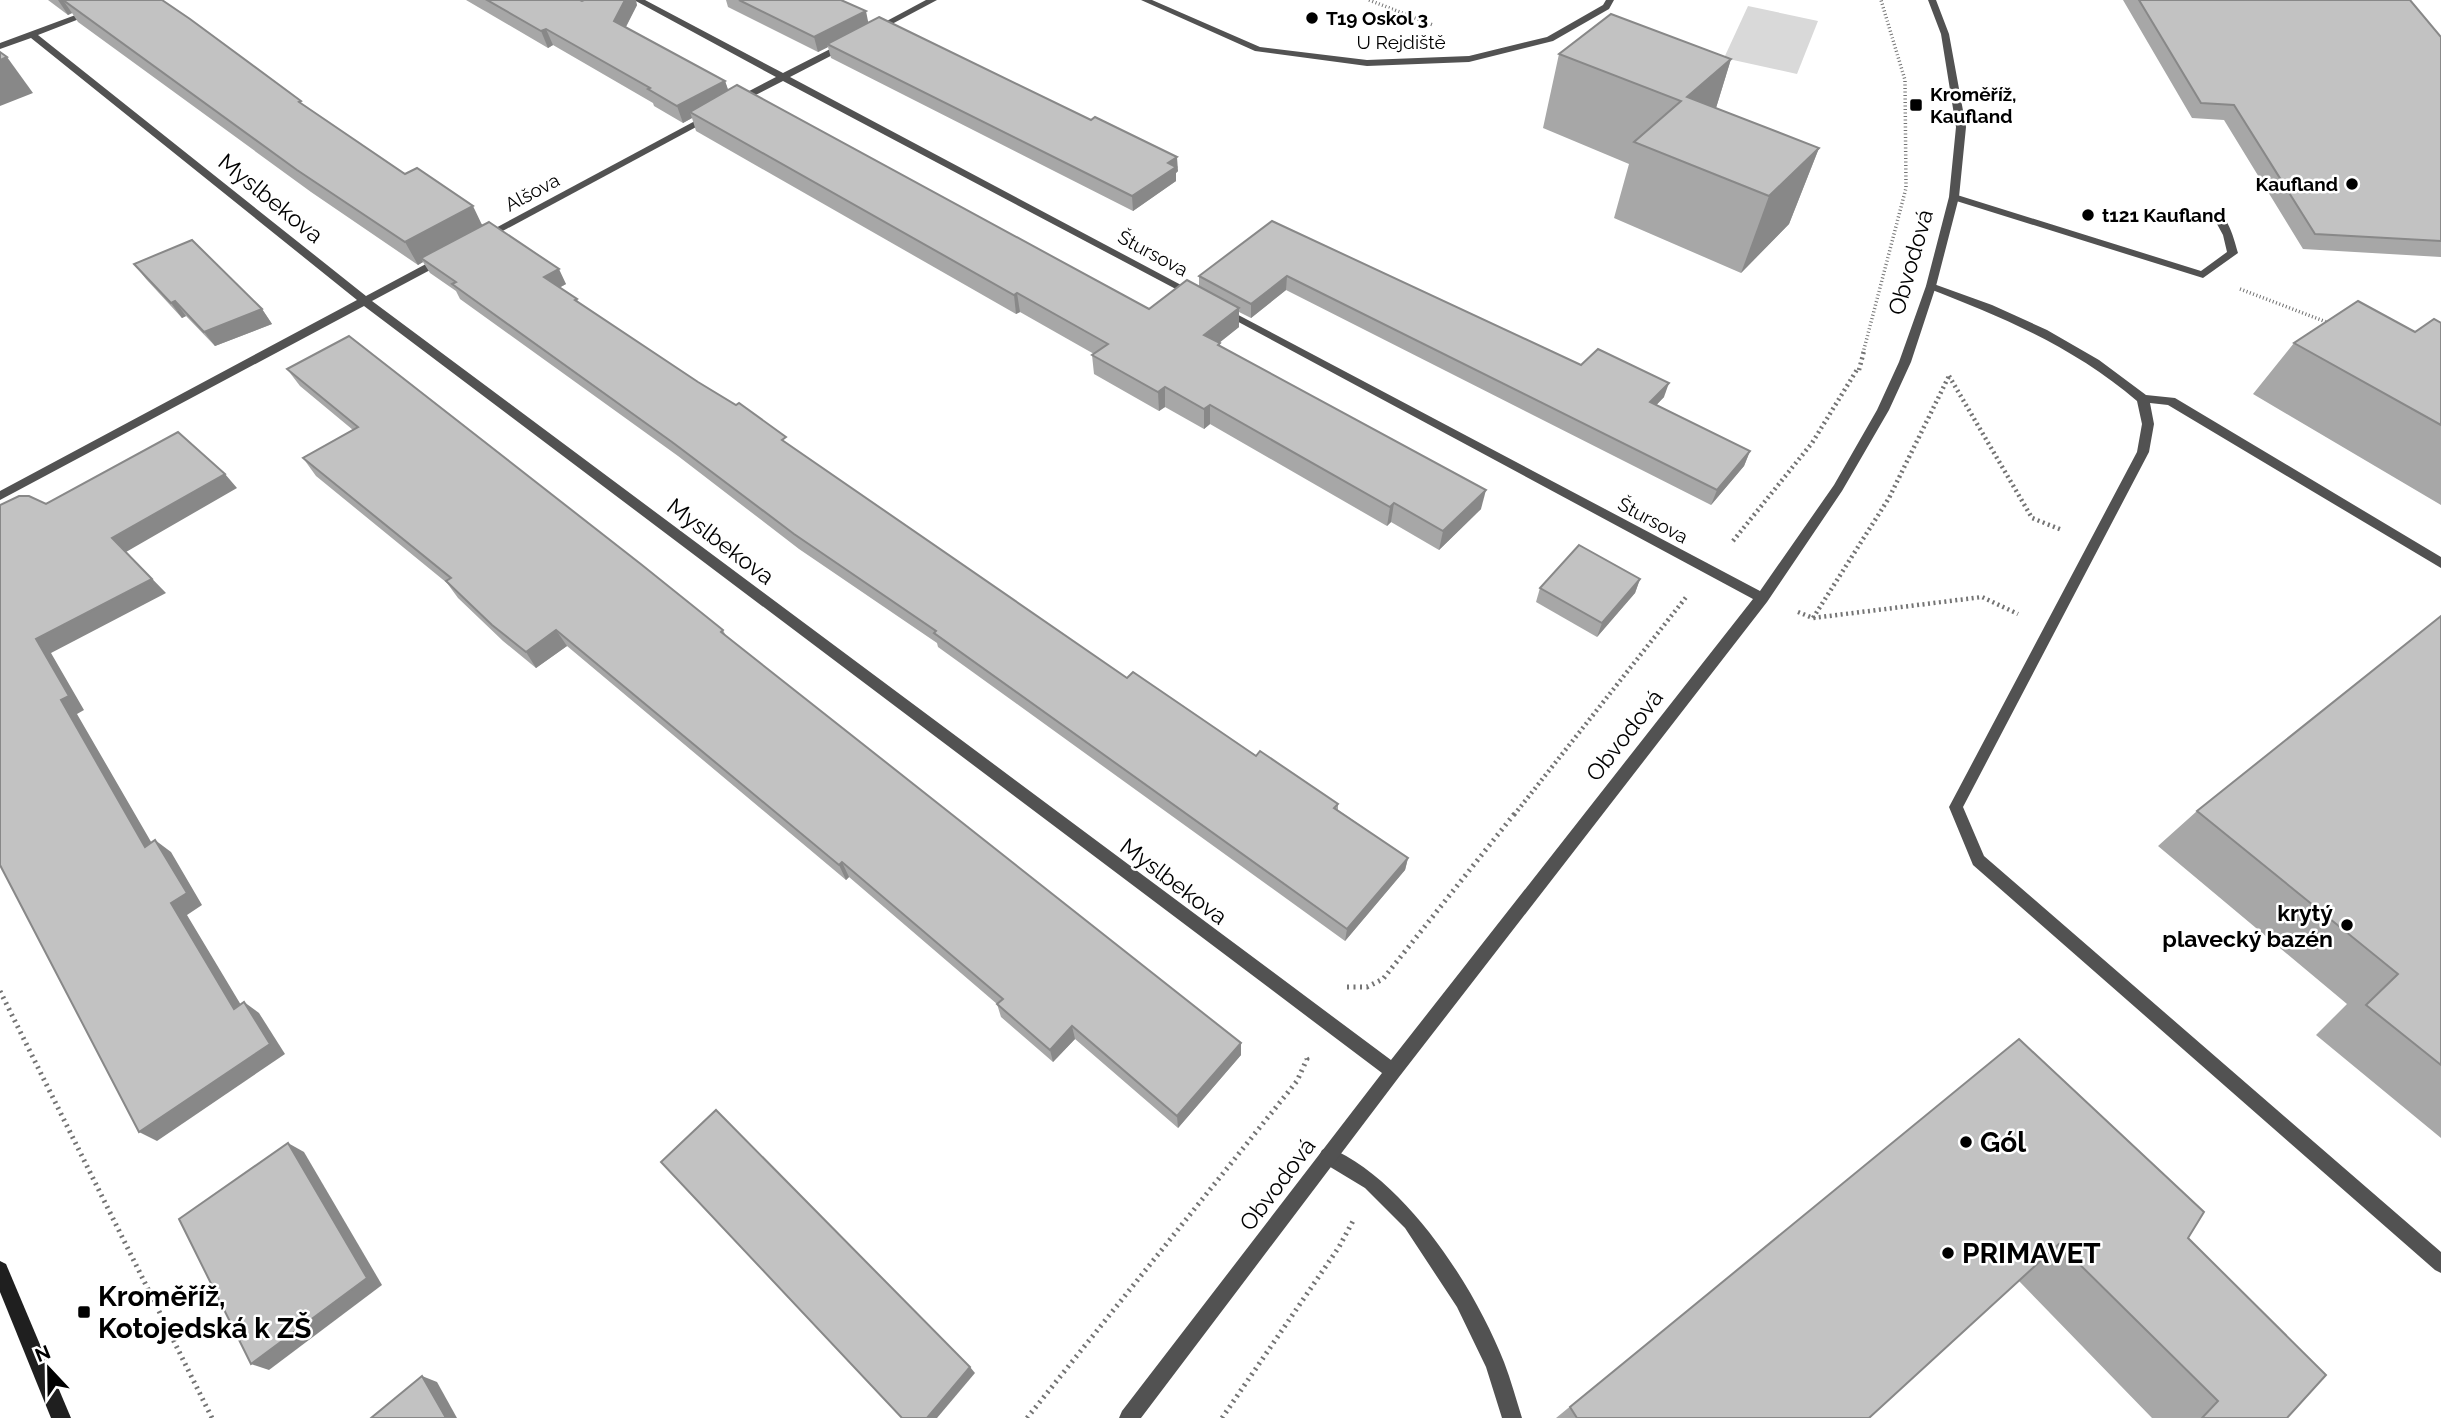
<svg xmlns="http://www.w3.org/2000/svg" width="2441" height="1418" font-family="Raleway,sans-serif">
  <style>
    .green { fill: #d9d9d9 }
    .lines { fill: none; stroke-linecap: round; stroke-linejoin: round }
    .path-far2 { stroke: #747474; stroke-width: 3.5; stroke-dasharray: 1 2.5; stroke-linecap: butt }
    .path-far1 { stroke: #747474; stroke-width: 4.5; stroke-dasharray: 2 3.5; stroke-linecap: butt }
    .path { stroke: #747474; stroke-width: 5; stroke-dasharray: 2 4.5; stroke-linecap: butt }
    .service { fill: #525252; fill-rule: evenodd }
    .minor { fill: #525252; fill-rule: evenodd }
    .secondary { fill: #1f1f1f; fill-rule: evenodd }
    .wall { fill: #a7a7a7 }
    .shaded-wall { fill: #888 }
    .building { fill: #c2c2c2; stroke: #888; stroke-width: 2 }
    .poi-dot { fill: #000; stroke: #fff; stroke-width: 2.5 }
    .labels { text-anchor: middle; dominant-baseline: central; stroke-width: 5; stroke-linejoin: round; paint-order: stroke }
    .far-poi-label { font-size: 19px; font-weight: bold; fill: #000; stroke: #fff; text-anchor: start }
    .far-street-label { font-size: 19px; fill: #000; stroke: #fff }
    .street-label { font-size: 23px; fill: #000; stroke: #fff }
    .poi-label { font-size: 23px; font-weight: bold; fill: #000; stroke: #fff; text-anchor: end }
    .near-poi-label { font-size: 28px; font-weight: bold; fill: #000; stroke: #fff; text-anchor: start }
  </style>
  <rect width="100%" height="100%" fill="#fff"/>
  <path class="green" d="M1748 6 1818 21 1797 74 1724 58Z"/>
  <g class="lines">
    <g class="path-far2">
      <path d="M1369 0 1433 25"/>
      <path d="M2240 289 2329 323"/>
      <path d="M1863 353 1906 188 1905 80 1881 0"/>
    </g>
    <g class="path-far1">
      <path d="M1859 370 1864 351"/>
      <path d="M1949 376 2032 518 2062 530"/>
      <path d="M1733 541 1812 443 1858 368"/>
      <path d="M1798 612 1813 618 1982 597 2018 614"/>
      <path d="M1813 618 1889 498 1949 376"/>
      <path d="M1514 815 1687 596"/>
    </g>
    <g class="path">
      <path d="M1347 987H1367L1383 979 1515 813"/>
      <path d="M0 991 212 1418"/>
      <path d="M1027 1418 1297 1081 1307 1059 1304 1055"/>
      <path d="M1222 1418 1339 1247 1353 1221"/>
    </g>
    <g class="service">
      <path d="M1954 194 2201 271 2227 252 2223 235 2211 213 2216 210C2229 218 2234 239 2238 253L2203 278 1950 199V195Z"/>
      <path d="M1931 283 1992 305 2047 330 2099 360 2146 395 2175 398 2441 557V568L2168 405 2150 403 2154 424 2149 452 1963 807 1984 856 2441 1252V1273L2435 1270 1973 865 1949 807 2137 452 2142 424 2137 401C2075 348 2003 317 1927 288L1926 286Z"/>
      <path d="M1328 1147C1405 1179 1474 1286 1504 1362 1511 1380 1516 1399 1522 1418H1502L1486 1367 1457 1307 1405 1228 1365 1188 1322 1162 1319 1156 1322 1150Z"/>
    </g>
    <g class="minor">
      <path d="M116 0H128L38 35 366 296 439 257H447V261L372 301 1391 1060 1753 599 1218 311 1223 308 1227 309 1760 591 1834 485 1877 410 1899 362 1926 286 1949 197 1956 127 1941 34 1928 0H1936L1949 34 1966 127 1959 197 1936 286 1911 362 1889 410 1842 491 1767 602 1399 1077 1141 1418H1119L1122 1411 1382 1073 364 306 0 500V491L357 300 31 38 0 49V43Z"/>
      <path d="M634 0H645L783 73 842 43H848V47L790 77 1198 294 1193 297 1189 296 783 81 738 104H732V100L776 77Z"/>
      <path d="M926 0H937L875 33 868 31Z"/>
      <path d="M1141 0H1152L1260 47 1367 60 1469 56 1547 37 1603 5 1606 0H1614L1609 9 1553 41 1469 62 1367 66 1255 51Z"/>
      <path d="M708 114 713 117 711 119 486 240H478L477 238Z"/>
    </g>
    <path class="secondary" d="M0 1261 6 1264 71 1418H51L0 1292Z"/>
  </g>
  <g class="wall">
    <path d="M48 0H162L303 105 405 174 483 225 566 284 559 288 577 299 578 302 789 445 1127 678 1338 804V810L1408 858 1405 870 1345 941 938 647 937 643 799 549 678 456 460 299 456 291 430 273 423 262 418 265 311 192 78 22 72 13 68 15Z"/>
    <path d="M466 0H580L582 1 637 5 626 27 725 81 728 90 1149 309 1199 287V276L1272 221 1581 365 1664 397 1656 405 1750 451 1744 466 1711 505 1286 290 1251 318 1239 312V327L1219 343 1220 346 1481 509 1439 550 1391 522 1387 526 1210 424 1204 429 1165 407 1159 411 1094 374 1092 355 1094 354 1020 312 1016 314 696 131 692 118 683 123 654 106 653 103 553 45 548 48Z"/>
    <path d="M726 0H841L869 23 1178 171 1176 173V181L1133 211 831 58 828 47 818 52 728 7Z"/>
    <path d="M2123 0H2410L2441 37V257L2303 249 2224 120 2192 118Z"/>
    <path d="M1559 54 1731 59 1716 108 1819 148 1789 224 1741 273 1614 218 1629 164 1543 128Z"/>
    <path d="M134 264 262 309 272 324 215 346 186 316 182 318 146 279Z"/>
    <path d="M2441 323V505L2253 394 2294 343 2415 332Z"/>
    <path d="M287 369 723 630 726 636 1241 1043V1055L1178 1128 1075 1039 1053 1062 1001 1017 997 1004 849 877 846 880 567 646 536 668 503 641 458 598 447 583 316 476 303 458 353 430 300 386Z"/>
    <path d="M1640 579 1635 593 1597 637 1536 602 1540 588Z"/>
    <path d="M2441 616V1138L2316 1035 2347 1004 2158 846 2197 811Z"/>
    <path d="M1975 1075 2188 1238 2287 1418H2152L2019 1281 1869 1418H1556Z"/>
  </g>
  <g class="shaded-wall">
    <path d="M58 0H63L72 13 68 15Z"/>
    <path d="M625 0H636L637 5 620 38 614 21Z"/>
    <path d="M866 11 869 26 827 44 828 47 818 52 814 37Z"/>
    <path d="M546 29 553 45 548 48 541 31Z"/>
    <path d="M7 57 33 93 0 106V60Z"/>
    <path d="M1731 59 1708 134 1687 97Z"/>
    <path d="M725 81 731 98 690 112 692 118 683 123 677 106Z"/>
    <path d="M1819 148 1789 224 1741 273 1769 196Z"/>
    <path d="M1177 157 1178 171 1176 173V181L1133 211 1132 196 1168 163Z"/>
    <path d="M473 206 484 229 421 258 423 262 418 265 405 242Z"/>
    <path d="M559 269 566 284 551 292 544 277Z"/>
    <path d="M1287 276 1286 290 1251 318V304Z"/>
    <path d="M1017 293 1020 312 1016 314 1014 295Z"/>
    <path d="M175 301 186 316 182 318 171 303Z"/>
    <path d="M1239 308V327L1205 354 1204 335Z"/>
    <path d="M262 309 272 324 215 346 204 332Z"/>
    <path d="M1669 383 1664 397 1645 417 1650 402Z"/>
    <path d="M1165 387V407L1159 411 1158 392Z"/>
    <path d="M1210 405V424L1204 429V409Z"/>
    <path d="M1750 451 1744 466 1711 505 1717 490Z"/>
    <path d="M225 474 237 488 126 552 166 593 51 653 84 710 77 714 161 859 145 847 61 700 36 639 112 538Z"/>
    <path d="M1486 490 1481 509 1439 550 1443 531Z"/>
    <path d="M1394 503 1391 522 1387 526 1390 507Z"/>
    <path d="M1640 579 1635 593 1597 637 1602 623Z"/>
    <path d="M556 630 567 646 536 668 526 652Z"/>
    <path d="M155 840 171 852 202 905 187 915 250 1020 234 1009 171 903Z"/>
    <path d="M1408 858 1405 870 1345 941 1347 929Z"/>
    <path d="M842 862 849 877 846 880 839 865Z"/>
    <path d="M244 1002 259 1013 285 1054 157 1141 139 1132Z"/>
    <path d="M1072 1026 1075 1039 1053 1062 1050 1050Z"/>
    <path d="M1241 1043V1055L1178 1128 1177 1116Z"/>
    <path d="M288 1143 304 1152 382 1285 269 1370 251 1364Z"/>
    <path d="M970 1367 975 1373 937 1418H927Z"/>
    <path d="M422 1376 437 1382 457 1418H446Z"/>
  </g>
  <g class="building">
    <path d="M63 0H162L190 19 301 101 299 102 405 174 417 168 473 206 405 242 297 170Z"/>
    <path d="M487 0H580L582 1 584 0H625L614 21 725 81 677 106 648 89 650 88 546 29 541 31Z"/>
    <path d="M739 0H841L866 11 814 37Z"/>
    <path d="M2139 0H2410L2441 37V241L2315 234 2234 105 2201 103Z"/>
    <path d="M1611 14 1731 59 1687 97 1819 148 1769 196 1634 142 1681 101 1559 54Z"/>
    <path d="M879 17 1091 120 1095 117 1177 157 1168 163 1176 167 1132 196 827 44Z"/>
    <path d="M0 52 7 57 0 60Z"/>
    <path d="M737 85 1149 309 1187 280 1239 308 1204 335 1220 343 1218 345 1486 490 1443 531 1394 503 1390 507 1210 405 1204 409 1165 387 1158 392 1092 355 1108 344 1017 293 1014 295 690 112Z"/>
    <path d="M1272 221 1581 365 1598 349 1669 383 1650 402 1750 451 1717 490 1287 276 1251 304 1199 276Z"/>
    <path d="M489 222 559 269 544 277 577 299 575 300 698 382 736 405 739 403 786 437 782 440 1127 678 1133 672 1256 756 1260 751 1338 804 1334 808 1408 858 1347 929 934 633 936 631 794 534 672 442 452 284 456 282 421 258Z"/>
    <path d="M192 240 262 309 204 332 175 301 171 303 134 264Z"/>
    <path d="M2358 301 2415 332 2434 319 2441 323V425L2294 343Z"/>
    <path d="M349 336 642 565 723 630 721 632 1241 1043 1177 1116 1072 1026 1050 1050 997 1004 1003 999 842 862 839 865 556 630 526 652 492 625 446 581 451 578 303 458 358 427 287 369Z"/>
    <path d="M178 432 225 474 112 538 152 579 36 639 69 696 61 700 145 847 155 840 187 893 171 903 234 1009 244 1002 270 1044 139 1132 0 865V505L19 496H29L46 504Z"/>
    <path d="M1579 545 1640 579 1602 623 1540 588Z"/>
    <path d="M2441 616V1065L2366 1005 2398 974 2197 811Z"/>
    <path d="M2019 1039 2204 1212 2188 1238 2326 1375 2287 1418H2202L2218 1401 2059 1244 1869 1418H1577L1570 1407Z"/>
    <path d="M716 1110 970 1367 927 1418H902L661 1162Z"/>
    <path d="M288 1143 367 1278 251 1364 179 1219Z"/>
    <path d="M422 1376 446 1418H371Z"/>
  </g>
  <g class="poi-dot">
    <circle cx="1312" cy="18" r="7"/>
    <rect x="1909" y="98" width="14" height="14" rx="3.5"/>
    <circle cx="2352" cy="184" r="7"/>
    <circle cx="2088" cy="215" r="7"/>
    <circle cx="2347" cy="925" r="7"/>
    <circle cx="1966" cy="1142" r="7"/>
    <circle cx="1948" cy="1253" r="7"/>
    <rect x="77" y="1305" width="14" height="14" rx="3.5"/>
  </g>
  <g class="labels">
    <g class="far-poi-label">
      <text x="1326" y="18">T19 Oskol 3</text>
      <text x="1930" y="94">Kroměříž,<tspan x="1930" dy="22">Kaufland</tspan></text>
      <text x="2338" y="184" text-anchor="end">Kaufland</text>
      <text x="2102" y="215">t121 Kaufland</text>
    </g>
    <g class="far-street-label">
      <text x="1401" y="42">U Rejdiště</text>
      <text transform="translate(532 192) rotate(-28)">Alšova</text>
      <text transform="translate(1153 253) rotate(28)">Štursova</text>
      <text transform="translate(1653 520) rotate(28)">Štursova</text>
    </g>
    <g class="street-label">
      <text transform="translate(271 198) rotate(39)">Myslbekova</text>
      <text transform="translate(1910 262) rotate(-74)">Obvodová</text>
      <text transform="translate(721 541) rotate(37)">Myslbekova</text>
      <text transform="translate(1624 735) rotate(-52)">Obvodová</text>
      <text transform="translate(1174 881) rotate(37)">Myslbekova</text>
      <text transform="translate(1277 1184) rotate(-53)">Obvodová</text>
    </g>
    <g class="poi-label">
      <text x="2333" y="912">krytý<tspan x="2333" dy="26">plavecký bazén</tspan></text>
    </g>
    <g class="near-poi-label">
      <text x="1980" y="1142">Gól</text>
      <text x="1962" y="1253">PRIMAVET</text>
      <text x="98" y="1296">Kroměříž,<tspan x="98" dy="32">Kotojedská k ZŠ</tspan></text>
    </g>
  </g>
  <g transform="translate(49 1369) rotate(338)" stroke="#ffffff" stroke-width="5" paint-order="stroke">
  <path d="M0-5L12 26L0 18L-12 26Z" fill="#000000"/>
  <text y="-10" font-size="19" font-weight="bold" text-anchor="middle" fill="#000000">N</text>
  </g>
</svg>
